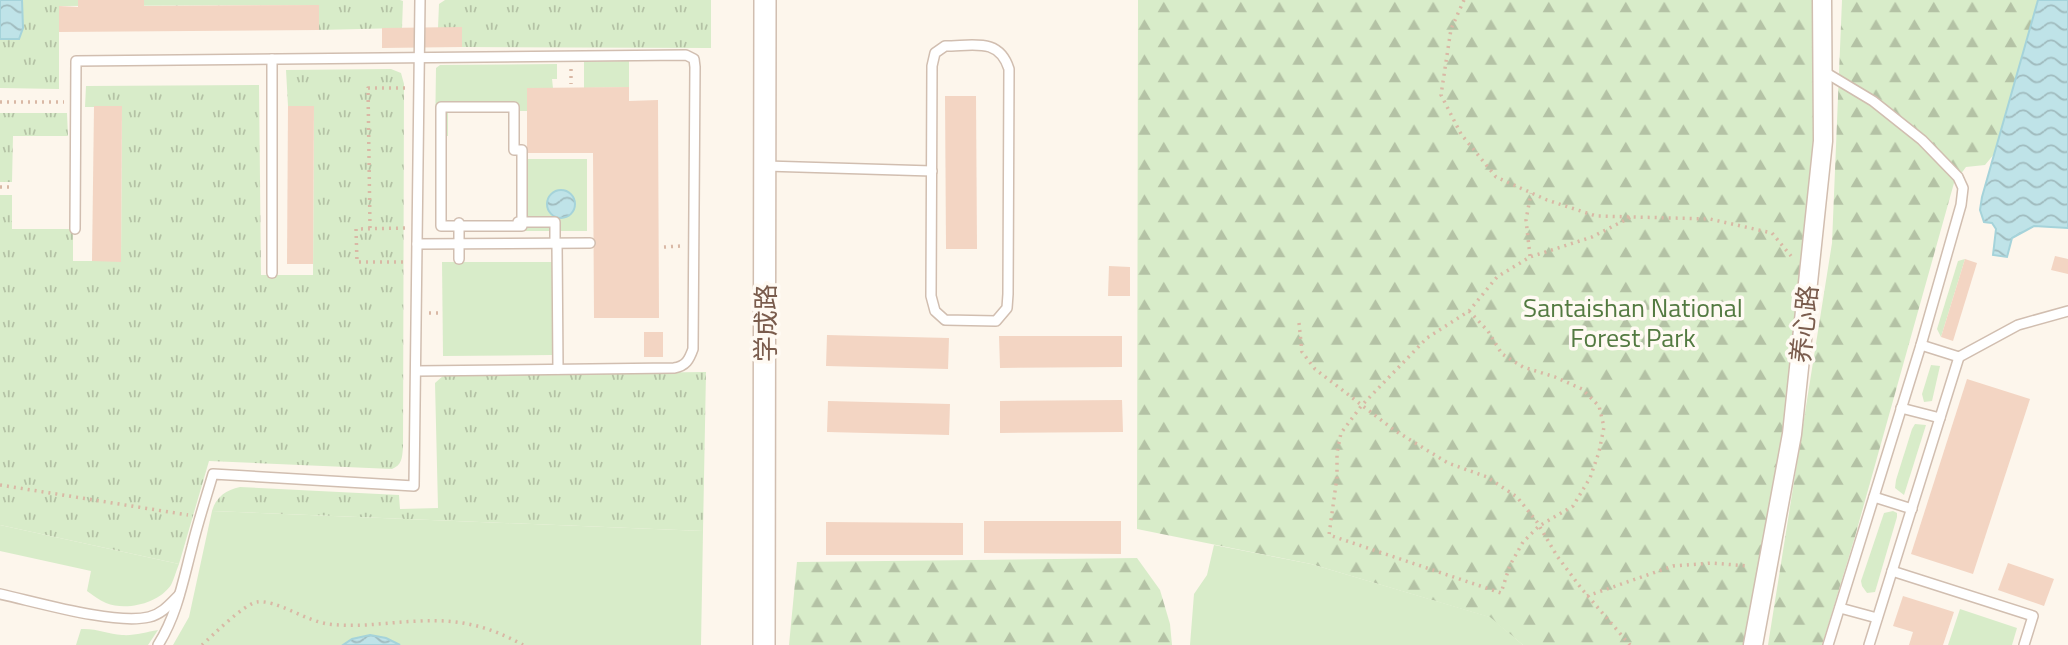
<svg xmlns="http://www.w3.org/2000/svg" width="2068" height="645" font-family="'Titillium Web','Noto Sans SC',sans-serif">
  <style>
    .grass { fill: url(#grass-tufts) }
    .forest { fill: url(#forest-firs) }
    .garden { fill: #d8ecc9 }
    .water { fill: url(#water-waves); stroke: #a5d3da; stroke-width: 2 }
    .building { fill: #f3d5c3 }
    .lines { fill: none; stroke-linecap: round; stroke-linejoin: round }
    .service-casing { stroke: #d1beb0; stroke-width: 12 }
    .minor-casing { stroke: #d1beb0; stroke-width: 21 }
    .tertiary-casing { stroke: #d1beb0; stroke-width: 24 }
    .path { stroke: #d9b8a5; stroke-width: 3.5; stroke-dasharray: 2 5; stroke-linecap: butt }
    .service { stroke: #fff; stroke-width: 9 }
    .minor { stroke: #fff; stroke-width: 18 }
    .tertiary { stroke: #fff; stroke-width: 21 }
    .labels { text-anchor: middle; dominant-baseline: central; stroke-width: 7; stroke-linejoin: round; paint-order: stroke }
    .park-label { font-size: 26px; fill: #537a41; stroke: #fffaf3 }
    .street-label { font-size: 26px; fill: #7a5c4d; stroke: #fffaf3 }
  </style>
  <defs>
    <pattern id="grass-tufts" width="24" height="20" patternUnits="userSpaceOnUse" patternTransform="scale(1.75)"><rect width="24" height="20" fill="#d8ecc9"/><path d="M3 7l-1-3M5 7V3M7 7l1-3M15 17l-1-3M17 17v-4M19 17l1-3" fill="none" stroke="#b4c2a5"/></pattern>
    <pattern id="forest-firs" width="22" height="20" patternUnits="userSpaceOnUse" patternTransform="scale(1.75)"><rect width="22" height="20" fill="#d8ecc9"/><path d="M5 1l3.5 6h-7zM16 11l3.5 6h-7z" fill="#b4c2a5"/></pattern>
    <pattern id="water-waves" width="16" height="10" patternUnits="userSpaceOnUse" patternTransform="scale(1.75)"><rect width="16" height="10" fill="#bfe3e8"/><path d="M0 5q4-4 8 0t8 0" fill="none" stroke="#a0bbbe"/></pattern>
  </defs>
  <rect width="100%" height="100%" fill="#fdf6ec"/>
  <g class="grass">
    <path d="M0 0H400L403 1 402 28 319 30 318 5 59 6V89L0 88Z"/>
    <path d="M445 0H711V48L462 47 461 28H438L439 4Z"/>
    <path d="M391 69 401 73 404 84 403 448C402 458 402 465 392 469L209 461 179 564 0 525V195H12V229H73V261H121L122 107H85L86 86 259 85 261 275H313L314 107 288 106 286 70Z"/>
    <path d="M0 113H67L68 136H13L12 182H0Z"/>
    <path d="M706 372 703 531 212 511C216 497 226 490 240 487L399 495 400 509 438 508 435 383 444 375Z"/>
  </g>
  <g class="forest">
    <path d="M1138 0H1814L1813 144 1784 429 1744 645H1523L1489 617 1311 564 1137 529Z"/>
    <path d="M1842 0H2038L1995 153 1985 165 1966 167 1954 183 1854 540 1822 645H1768L1832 243Z"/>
    <path d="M1137 558 1160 590 1170 624 1172 645H789L797 562Z"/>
  </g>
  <g class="garden">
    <path d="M629 61V87L584 88V62Z"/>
    <path d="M557 64V79H552L553 88H527V111H448V136H435L436 68 440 65Z"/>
    <rect x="525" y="159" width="62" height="72"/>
    <path d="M1965 259 1941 337 1937 329 1958 261Z"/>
    <path d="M442 262H552V355L443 356Z"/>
    <path d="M1931 365 1940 366 1932 401 1924 402 1922 394Z"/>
    <path d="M1915 424 1926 425 1904 495 1895 488 1896 480 1912 429Z"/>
    <path d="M212 511 703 531 701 645H173L189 617Z"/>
    <path d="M1893 511 1897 513V517L1875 592 1867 593 1862 586 1861 581 1884 513Z"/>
    <path d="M0 525 179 564C176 571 174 579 171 585 158 604 126 611 106 603 99 600 93 595 87 591L91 571 0 551Z"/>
    <path d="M1214 545 1311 564 1490 617 1523 645H1190L1194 594 1207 575Z"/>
    <path d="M1960 609 2017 628 2012 645H1948Z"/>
    <path d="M81 629C96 628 108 634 122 635 134 636 146 632 158 630L148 645H76Z"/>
  </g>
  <g class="water">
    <path d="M0 0H22L23 28 19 39H0Z"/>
    <path d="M2038 0H2068V228L2034 226 2012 238 2007 257 1993 255 1996 229 1992 223 1984 222 1980 210 1982 197Z"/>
    <circle cx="561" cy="204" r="14"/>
    <path d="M370 635 386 638 400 645H343L352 639Z"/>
  </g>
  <g class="building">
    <path d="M78 0H144V6L319 5V30L59 32V6L78 7Z"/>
    <path d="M462 27V47L382 48V28Z"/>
    <path d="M629 87V101L658 100 659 318H594L593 153H527V88Z"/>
    <path d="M945 96H976L977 249H946Z"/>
    <path d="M94 106H122L121 262 92 261Z"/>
    <path d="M288 106H314L313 264H287Z"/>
    <path d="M2055 256 2068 259V274L2051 270Z"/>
    <path d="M1965 259 1977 263 1953 341 1941 337Z"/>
    <path d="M1109 266 1130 267V296H1108Z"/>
    <rect x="644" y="332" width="19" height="25"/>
    <path d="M827 335 949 338 948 369 826 366Z"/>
    <path d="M999 336H1122V367L1000 368Z"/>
    <path d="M1967 379 2030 399 1973 574 1911 554Z"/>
    <path d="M1122 400 1123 432 1000 433V401Z"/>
    <path d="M828 401 950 404 949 435 827 432Z"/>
    <path d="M984 521H1121V554L984 553Z"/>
    <path d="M826 522 963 523V555H826Z"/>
    <path d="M2008 563 2054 579 2044 606 1998 590Z"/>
    <path d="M1903 596 1954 612 1943 645H1909L1913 632 1893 626Z"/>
  </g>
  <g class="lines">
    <g class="service-casing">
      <g id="service">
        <path d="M945 46C973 46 999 37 1009 69L1008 294 1007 308 996 321 945 320 935 311 931 296 932 66 935 53Z"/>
        <path d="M1823 71 1873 101 1922 140 1958 177 1963 188 1961 205 1921 345 1828 645"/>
        <path d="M441 107H514V150H522V226H441Z"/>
        <path d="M766 166 932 171"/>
        <path d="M518 222H555V243"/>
        <path d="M75 229 76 61 686 55 694 59 695 67 693 349C689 360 686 366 674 368L416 371"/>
        <path d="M557 243 558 369"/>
        <path d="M417 244 590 243"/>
        <path d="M459 259V223"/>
        <path d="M272 273V59"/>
        <path d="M1959 357 2018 325 2068 311"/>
        <path d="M1901 408 1940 418"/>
        <path d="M1874 497 1912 509"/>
        <path d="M1892 571 2033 616 2024 645"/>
        <path d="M0 594C37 602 114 625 149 617 162 614 170 604 179 595"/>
        <path d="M1840 608 1877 618"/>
        <path d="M158 645C177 615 183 581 192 547 198 522 206 498 213 474L414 486 420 0"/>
        <path d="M1869 645 1959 357 1921 345"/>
      </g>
    </g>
    <g class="minor-casing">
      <path id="minor" d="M1753 645 1792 434 1823 141 1822 0"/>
    </g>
    <g class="tertiary-casing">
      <path id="tertiary" d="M764 645 765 0"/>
    </g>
    <g class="path">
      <path d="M1464 0 1451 29 1441 95 1461 134 1496 177 1547 200 1596 216 1710 219 1772 233 1791 256"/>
      <path d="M571 69V84"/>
      <path d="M0 102H64"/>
      <path d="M0 187H12"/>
      <path d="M370 228 368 88H407"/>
      <path d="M664 247 681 246"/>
      <path d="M1530 256 1526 220 1531 193"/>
      <path d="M403 262H357L356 229 405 228"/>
      <path d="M1469 311 1488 331 1502 354 1523 367 1555 377 1582 389 1599 406 1604 427 1599 452 1590 478 1573 506 1539 526 1523 542 1510 565 1501 593 1329 535 1337 477V453L1341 433 1362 405 1427 338 1469 311 1497 277 1530 257 1592 237 1631 217"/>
      <path d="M429 313H441"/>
      <path d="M1299 323 1302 352 1315 369 1394 430 1448 463 1487 477 1517 497 1537 522 1557 556 1581 588 1630 645"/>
      <path d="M0 485 188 515"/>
      <path d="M1587 596 1673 566 1712 563 1748 566"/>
      <path d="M202 645C213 635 244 604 257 602 275 599 306 621 328 624 361 628 388 622 420 621 459 619 489 626 523 645"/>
    </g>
    <use href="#service" class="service"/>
    <use href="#minor" class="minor"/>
    <use href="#tertiary" class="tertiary"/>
  </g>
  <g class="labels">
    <g class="park-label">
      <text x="1633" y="307">Santaishan National<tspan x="1633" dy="30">Forest Park</tspan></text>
    </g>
    <g class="street-label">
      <text transform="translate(765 323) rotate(-90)">学成路</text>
      <text transform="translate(1804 324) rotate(-84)">养心路</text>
    </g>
  </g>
</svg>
